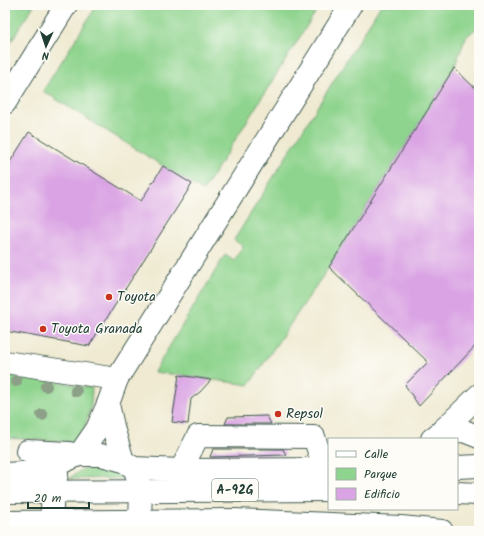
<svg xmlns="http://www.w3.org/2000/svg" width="484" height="536" font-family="Kalam,sans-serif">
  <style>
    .green { fill: #8fd48e; stroke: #578861 }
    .building { fill: #daa4e4 }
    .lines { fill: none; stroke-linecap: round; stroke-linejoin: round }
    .minor-casing { stroke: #3e574c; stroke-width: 24 }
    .highway-casing { stroke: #3e574c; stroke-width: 24 }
    .minor { stroke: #fff; stroke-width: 22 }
    .highway { stroke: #fff; stroke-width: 22 }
    .tree { fill: #8ca087 }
    .poi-dot { fill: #c8321e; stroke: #fdfcf7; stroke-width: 1.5 }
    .labels { text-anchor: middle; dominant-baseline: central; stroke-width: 3; stroke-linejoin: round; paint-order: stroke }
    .shield { fill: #fdfcf7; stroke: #62766e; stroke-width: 1 }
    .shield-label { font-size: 13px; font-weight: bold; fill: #1f3d34 }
    .poi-label { font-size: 14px; fill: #1f3d34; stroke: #fdfcf7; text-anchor: start }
  </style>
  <rect width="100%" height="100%" fill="#fdfcf7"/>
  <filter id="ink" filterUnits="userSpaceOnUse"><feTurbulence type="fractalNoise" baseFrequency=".025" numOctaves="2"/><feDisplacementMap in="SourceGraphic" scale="8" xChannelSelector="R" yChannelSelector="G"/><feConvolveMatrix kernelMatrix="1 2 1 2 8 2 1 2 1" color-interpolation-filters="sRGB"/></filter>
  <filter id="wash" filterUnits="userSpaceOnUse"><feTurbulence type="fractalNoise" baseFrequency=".012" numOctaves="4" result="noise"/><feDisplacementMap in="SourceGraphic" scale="16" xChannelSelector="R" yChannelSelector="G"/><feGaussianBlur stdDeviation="0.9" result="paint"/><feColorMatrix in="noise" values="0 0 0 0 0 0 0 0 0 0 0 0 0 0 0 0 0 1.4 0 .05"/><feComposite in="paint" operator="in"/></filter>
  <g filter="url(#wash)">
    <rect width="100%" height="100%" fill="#efead1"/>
    <g class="green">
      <path d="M5 5H34L5 51Z"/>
      <path d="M97 5H320L203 191 43 91Z"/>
      <path d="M381 5H479V26L466 37 454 68 390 170 329 267 249 385 179 375 154 372 225 255 234 261 243 246 234 240Z"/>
      <path d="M5 372 92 388 91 406 85 426 74 442 5 438Z"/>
      <path d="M101 465 121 471 126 478 69 479C81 469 85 467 101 465Z"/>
    </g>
    <g id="blocks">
      <g class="building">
        <path d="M454 68 479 92V342L419 406 405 385 428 362 329 267Z"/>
        <path d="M29 132 141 201 163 166 192 184 89 346 5 331V170Z"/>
        <path d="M179 375 211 380 200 392 191 399 188 424 172 422Z"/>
        <path d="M267 416 271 424H225L228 417Z"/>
        <path d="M213 449H283L286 455 210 457Z"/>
      </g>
    </g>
  </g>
  <g filter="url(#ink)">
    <use href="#blocks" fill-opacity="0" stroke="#3e574c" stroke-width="1"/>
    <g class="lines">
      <g class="minor-casing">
        <g id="minor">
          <path d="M5 103 66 5"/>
          <path d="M5 362 117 379"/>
          <path d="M108 404 114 431 123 461"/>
          <path d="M441 432 464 431 479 437"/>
          <path d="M432 439 441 432 479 395"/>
          <path d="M27 451 69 453 78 455"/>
          <path d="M79 455 97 429 108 404 117 379 351 5"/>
          <path d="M457 467 479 466"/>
          <path d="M181 470 198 436 314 437 321 458 328 469"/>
          <path d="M136 473 141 491 140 521 138 531"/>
          <path d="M5 474 39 472 79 455H101L123 461 134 468 181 470 329 469"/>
          <path d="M54 531C50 512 52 493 57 474"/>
        </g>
      </g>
      <g class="highway-casing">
        <g id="highway">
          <path d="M5 492 329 490"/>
          <path d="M457 493 479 494"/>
          <path d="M5 522 234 520 401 527 442 531"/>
        </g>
      </g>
      <use href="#minor" class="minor"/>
      <use href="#highway" class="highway"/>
    </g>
    <g class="tree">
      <circle cx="16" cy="381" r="6"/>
      <circle cx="46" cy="386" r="6"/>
      <circle cx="76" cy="391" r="6"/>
      <circle cx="42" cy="415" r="6"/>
    </g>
  </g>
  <g class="poi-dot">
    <circle cx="109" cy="297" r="4"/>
    <circle cx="43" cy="329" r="4"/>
    <circle cx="278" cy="414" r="4"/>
  </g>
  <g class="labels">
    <rect class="shield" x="212" y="479" width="46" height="22" rx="3"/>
    <g class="shield-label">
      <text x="235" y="490">A-92G</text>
    </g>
    <g class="poi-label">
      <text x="117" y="297">Toyota</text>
      <text x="51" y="329">Toyota Granada</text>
      <text x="286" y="414">Repsol</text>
    </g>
  </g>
  <rect width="484" height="536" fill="none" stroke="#fdfcf7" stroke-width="20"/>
  <rect x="328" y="438" width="130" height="72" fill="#fdfcf7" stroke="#a4b0a9"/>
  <rect x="336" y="451" width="20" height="6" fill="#ffffff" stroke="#a4b0a9"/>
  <text x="364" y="458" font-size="12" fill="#1f3d34">Calle</text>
  <rect x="336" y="468" width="20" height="12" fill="#8fd48e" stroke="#a4b0a9"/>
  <text x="364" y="478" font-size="12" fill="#1f3d34">Parque</text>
  <rect x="336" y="488" width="20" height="12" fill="#daa4e4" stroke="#a4b0a9"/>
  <text x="364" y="498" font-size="12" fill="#1f3d34">Edificio</text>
  <g transform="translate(46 46) rotate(183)" stroke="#fdfcf7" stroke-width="3" paint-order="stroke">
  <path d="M0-3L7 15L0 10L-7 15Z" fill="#1f3d34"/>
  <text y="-6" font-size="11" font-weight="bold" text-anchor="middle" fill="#1f3d34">N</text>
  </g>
  <path d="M28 502v6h61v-6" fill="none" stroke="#1f3d34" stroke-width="2"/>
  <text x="34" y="502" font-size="12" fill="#1f3d34" stroke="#fdfcf7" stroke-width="3" paint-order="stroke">20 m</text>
</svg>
